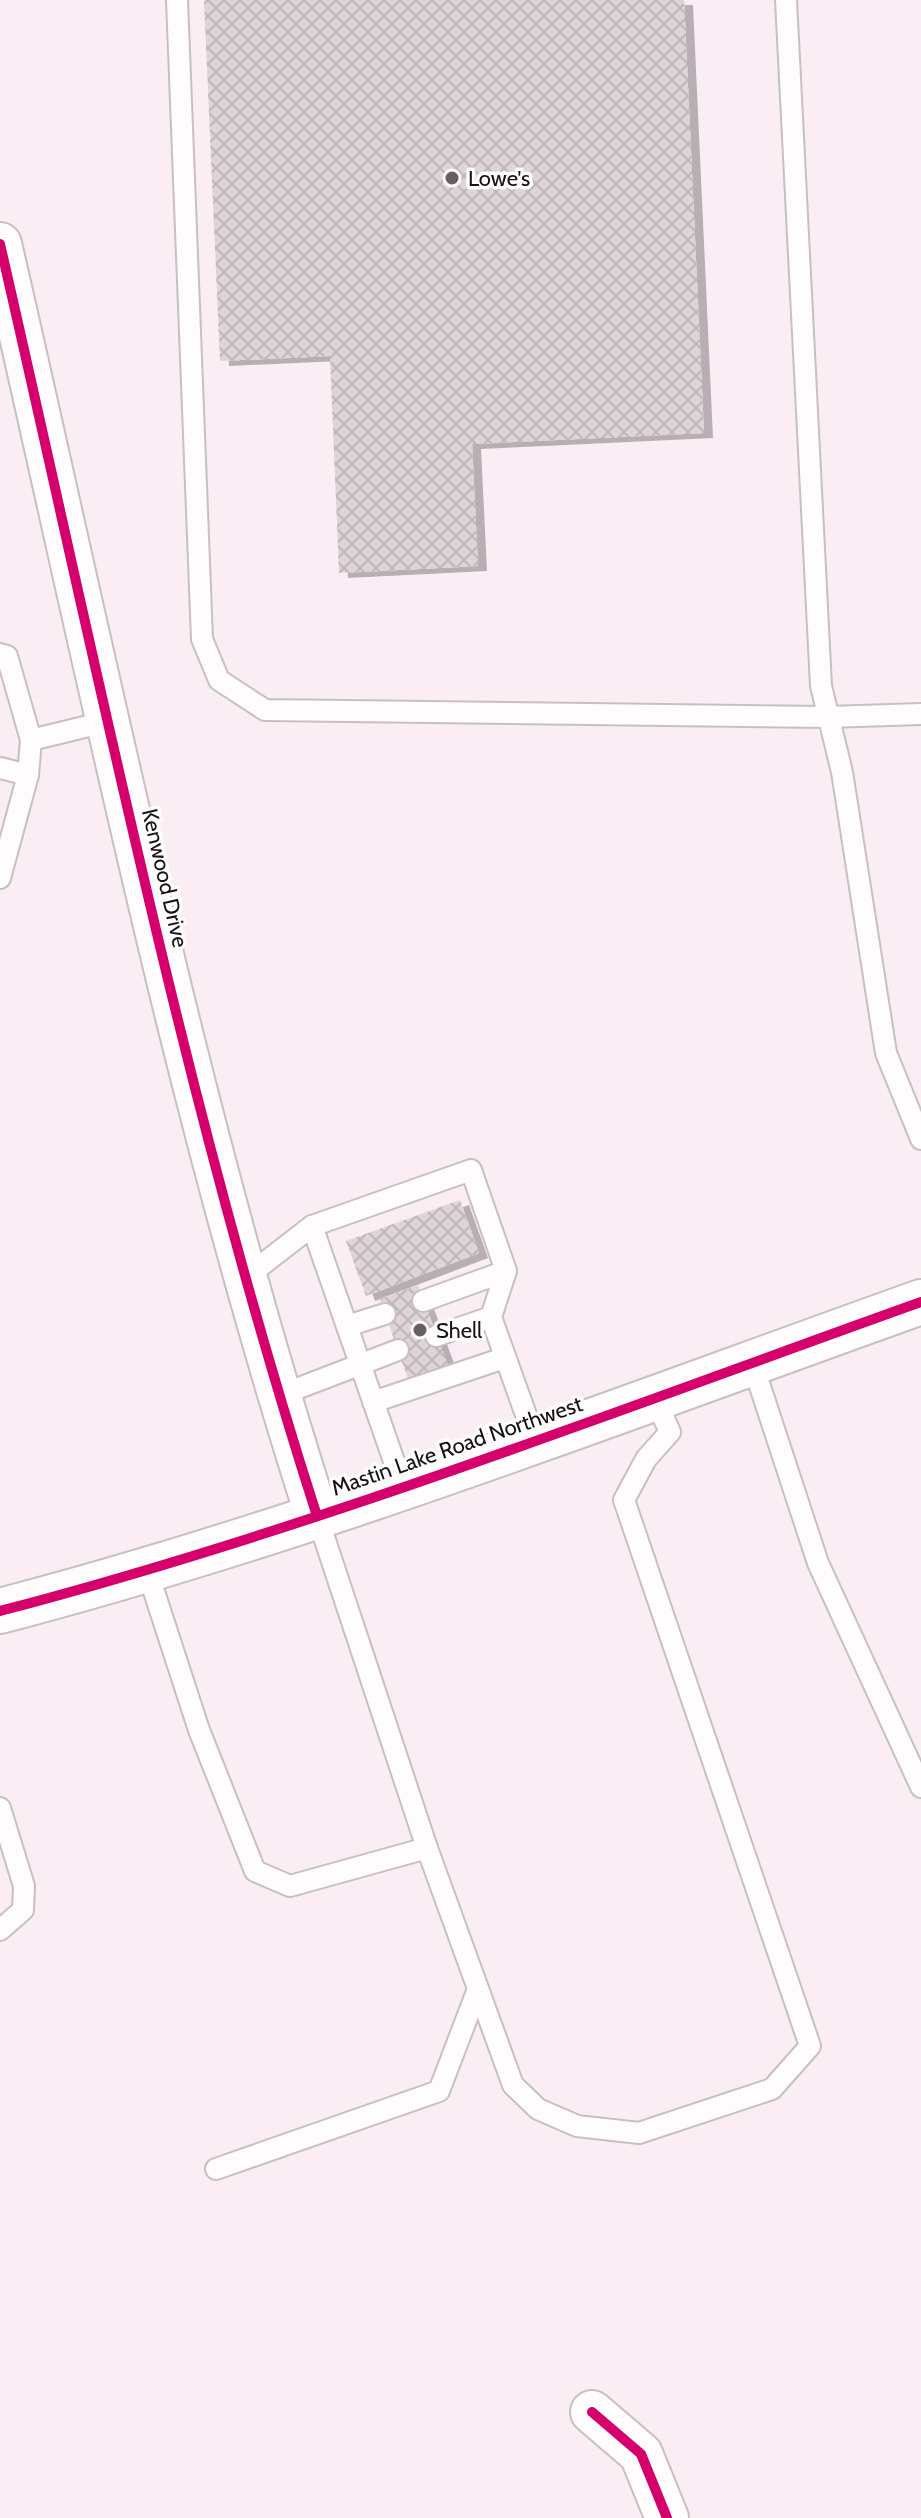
<svg xmlns="http://www.w3.org/2000/svg" width="921" height="2518" font-family="Cabin,sans-serif">
  <style>
    .building { fill: url(#building-cross-hatch); filter: url(#shadow) }
    .lines { fill: none; stroke-linecap: round; stroke-linejoin: round }
    .service-casing { stroke: #c8bfc3; stroke-width: 24 }
    .minor-casing { stroke: #c8bfc3; stroke-width: 46 }
    .tertiary-casing { stroke: #c8bfc3; stroke-width: 48 }
    .service { stroke: #fefcfd; stroke-width: 20 }
    .minor { stroke: #fefcfd; stroke-width: 42 }
    .tertiary { stroke: #fefcfd; stroke-width: 44 }
    .cycleway-casing { stroke: #fdfdfd; stroke-width: 15 }
    .cycleway { stroke: #d6006c; stroke-width: 10 }
    .poi-dot { fill: #675e62; stroke: #fdfdfd; stroke-width: 3 }
    .labels { text-anchor: middle; dominant-baseline: central; stroke-width: 7; stroke-linejoin: round; paint-order: stroke }
    .poi-label { font-size: 22px; fill: #181114; stroke: #fdfdfd; text-anchor: start }
    .street-label { font-size: 22px; fill: #181114; stroke: #fdfdfd }
  </style>
  <defs>
    <pattern id="building-cross-hatch" width="8" height="8" patternUnits="userSpaceOnUse" patternTransform="scale(2)"><rect width="8" height="8" fill="#dfd5d9"/><path d="M0 0l8 8M0 8l8-8" fill="none" stroke="#bfb6b9"/></pattern>
    <filter id="shadow"><feDropShadow dx="9" dy="5" stdDeviation="0" flood-color="#0004"/></filter>
  </defs>
  <rect width="100%" height="100%" fill="#faeef4"/>
  <g class="building">
    <path d="M204 0H684L704 433 472 444 478 566 339 573 330 356 220 361Z"/>
    <path d="M460 1200 479 1253 366 1296 346 1241Z"/>
    <path d="M418 1285 449 1369 409 1382 380 1299Z"/>
  </g>
  <g class="lines">
    <g class="service-casing">
      <g id="service">
        <path d="M177 0 202 639 219 680 265 710 828 717 921 714"/>
        <path d="M786 0 821 686 842 772 886 1053 921 1139"/>
        <path d="M0 654 7 656 31 740 109 721"/>
        <path d="M0 768 28 775"/>
        <path d="M0 878 28 775 31 740"/>
        <path d="M312 1226 403 1487"/>
        <path d="M245 1278 312 1226 471 1170 506 1271 491 1317 535 1440"/>
        <path d="M423 1301 506 1271"/>
        <path d="M347 1326 385 1314"/>
        <path d="M436 1336 491 1317"/>
        <path d="M752 1362 818 1563 921 1787"/>
        <path d="M278 1396 398 1350"/>
        <path d="M373 1402 504 1358"/>
        <path d="M317 1516 427 1848 513 2085 538 2109 577 2126 639 2133 772 2089 810 2046 624 1500 646 1459 670 1432 654 1397"/>
        <path d="M147 1570 199 1730 255 1871 290 1886 427 1848"/>
        <path d="M0 1808 24 1886 23 1910 0 1930"/>
        <path d="M216 2169 439 2091 478 1989"/>
      </g>
    </g>
    <g class="minor-casing">
      <g id="minor">
        <path d="M0 244C98 670 183 1100 317 1516"/>
        <path d="M592 2412 641 2454 667 2518"/>
      </g>
    </g>
    <g class="tertiary-casing">
      <path id="tertiary" d="M0 1611C313 1529 616 1411 921 1302"/>
    </g>
    <use href="#service" class="service"/>
    <use href="#minor" class="minor"/>
    <use href="#tertiary" class="tertiary"/>
    <g class="cycleway-casing">
      <g id="cycleway">
        <path d="M0 244C98 670 183 1100 317 1516"/>
        <path d="M0 1611C313 1529 616 1411 921 1302"/>
        <path d="M592 2412 641 2454 667 2518"/>
      </g>
    </g>
    <use href="#cycleway" class="cycleway"/>
  </g>
  <g class="poi-dot">
    <circle cx="452" cy="178" r="8"/>
    <circle cx="420" cy="1330" r="8"/>
  </g>
  <g class="labels">
    <g class="poi-label">
      <text x="468" y="178">Lowe's</text>
      <text x="436" y="1330">Shell</text>
    </g>
    <g class="street-label">
      <text transform="translate(165 878) rotate(77)">Kenwood Drive</text>
      <text transform="translate(457 1446) rotate(-19)">Mastin Lake Road Northwest</text>
    </g>
  </g>
</svg>
